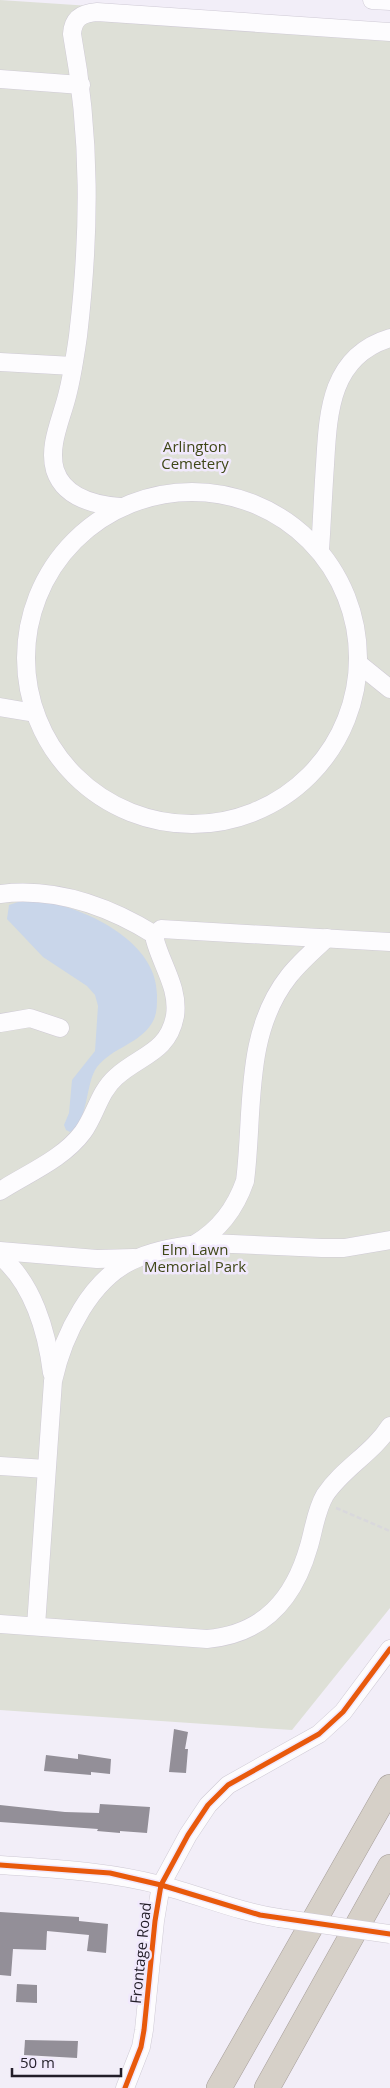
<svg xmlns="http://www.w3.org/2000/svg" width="390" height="2088" font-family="'Open Sans',sans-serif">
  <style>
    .green { fill: #dee0d7 }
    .water { fill: #c9d6ea }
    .building { fill: #938f98 }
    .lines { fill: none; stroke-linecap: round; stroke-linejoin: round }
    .minor-casing { stroke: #cfcad5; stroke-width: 19 }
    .highway-casing { stroke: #a69e9a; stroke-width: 26 }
    .path { stroke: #d9d8dc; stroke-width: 2.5; stroke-dasharray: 5 2.5; stroke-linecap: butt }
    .minor { stroke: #fdfcfe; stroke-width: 18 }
    .highway { stroke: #d6d0c8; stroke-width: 25 }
    .minor-bridge-casing { stroke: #cfcad5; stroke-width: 19; stroke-linecap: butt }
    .minor-bridge { stroke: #fdfcfe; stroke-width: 18 }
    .cycleway-casing { stroke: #f1e9fd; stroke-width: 8 }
    .cycleway { stroke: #e8590c; stroke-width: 5 }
    .labels { text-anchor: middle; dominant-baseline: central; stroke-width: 5; stroke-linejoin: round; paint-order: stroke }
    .park-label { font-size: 15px; fill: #3f4717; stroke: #f1e9fd }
    .street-label { font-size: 15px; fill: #231e29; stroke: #f1e9fd }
  </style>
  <rect width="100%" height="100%" fill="#f2eef8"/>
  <path class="green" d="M0 0 390 26V1608L292 1730 0 1710Z"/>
  <path class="water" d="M27 899C76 903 159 938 157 997 157 1006 157 1015 152 1023 138 1045 113 1047 97 1067 85 1083 89 1122 70 1132L66 1130 64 1125 69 1113 72 1080 95 1051 98 1006 95 995 87 986 43 957 7 919 9 905Z"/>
  <g class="building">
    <path d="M174 1729 188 1732 185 1749H188L186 1773 169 1772Z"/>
    <path d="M78 1754 111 1759 110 1774 91 1772V1775L44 1771 46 1755 78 1759Z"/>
    <path d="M100 1804 150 1807 147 1833 120 1831V1833L97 1831 98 1829 0 1822V1805L65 1812 99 1813Z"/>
    <path d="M0 1912 79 1917V1921L108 1924 106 1953 87 1951 89 1935 47 1931 46 1950 13 1949 11 1976 0 1975Z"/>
    <path d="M17 1984 37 1985V2003L16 2002Z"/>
    <path d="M25 2040 78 2041 77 2058 24 2055Z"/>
  </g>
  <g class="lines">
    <g class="minor-casing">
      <g id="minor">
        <path d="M372 0 390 1"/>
        <path d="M0 79 81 85"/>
        <path d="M0 362 73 366"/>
        <circle cx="192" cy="658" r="166"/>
        <path d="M120 507C94 505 64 498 55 470 48 446 61 420 67 396 72 377 75 357 78 336 90 233 91 136 72 34 73 18 82 13 97 12L390 32"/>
        <path d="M320 550C322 521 323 493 325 465 328 413 330 356 390 338"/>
        <path d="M359 664 390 689"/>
        <path d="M0 707 35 713"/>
        <path d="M0 894C56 887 108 906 155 935"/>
        <path d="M0 1023 30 1018 60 1028"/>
        <path d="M0 1191C28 1173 63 1159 83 1132 96 1114 99 1092 116 1077 140 1055 168 1053 175 1016 179 988 162 966 155 940V935L161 929 390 942"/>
        <path d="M195 1244C219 1230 236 1207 245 1181 254 1112 243 1034 289 976 300 962 314 950 327 938"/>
        <path d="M0 1251 97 1259 134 1258"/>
        <path d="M0 1256C33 1283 47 1332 52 1373"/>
        <path d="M0 1466 46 1469"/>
        <path d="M0 1624 207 1639C264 1634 294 1599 309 1546 314 1529 316 1510 325 1495 343 1468 373 1453 390 1426"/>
        <path d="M36 1626 53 1381C63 1336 91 1276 138 1258 159 1249 187 1245 209 1243L322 1248H344L390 1240"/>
        <path d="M0 1865C54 1869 107 1871 160 1885 200 1895 238 1912 279 1918"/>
        <path d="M125 2088 141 2047 144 2030 155 1921 161 1885 188 1835 208 1805 228 1785 319 1734 343 1712 390 1649"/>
      </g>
    </g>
    <g class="highway-casing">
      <g id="highway">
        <path d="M219 2088 390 1787"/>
        <path d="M267 2088 390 1867"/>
      </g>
    </g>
    <path class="path" d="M336 1508 390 1531"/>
    <use href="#minor" class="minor"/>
    <use href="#highway" class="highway"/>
    <g class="minor-bridge-casing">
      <path id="minor-bridge" d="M279 1918 390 1934"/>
    </g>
    <use href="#minor-bridge" class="minor-bridge"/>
    <g class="cycleway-casing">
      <g id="cycleway">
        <path d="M0 1865 110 1873 161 1885 260 1915 390 1934"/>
        <path d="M125 2088 141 2047 144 2030 155 1921 161 1885 188 1835 208 1805 228 1785 319 1734 343 1712 390 1649"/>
      </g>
    </g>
    <use href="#cycleway" class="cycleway"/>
  </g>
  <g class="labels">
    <g class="park-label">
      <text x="195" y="446">Arlington<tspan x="195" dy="17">Cemetery</tspan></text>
      <text x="195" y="1249">Elm Lawn<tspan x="195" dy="17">Memorial Park</tspan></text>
    </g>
    <g class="street-label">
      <text transform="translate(140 1953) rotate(-84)">Frontage Road</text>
    </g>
  </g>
  <path d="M12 2068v8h109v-8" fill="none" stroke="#231e29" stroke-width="2.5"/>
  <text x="20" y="2068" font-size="15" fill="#231e29" stroke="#f1e9fd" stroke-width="4" paint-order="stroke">50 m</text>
</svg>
